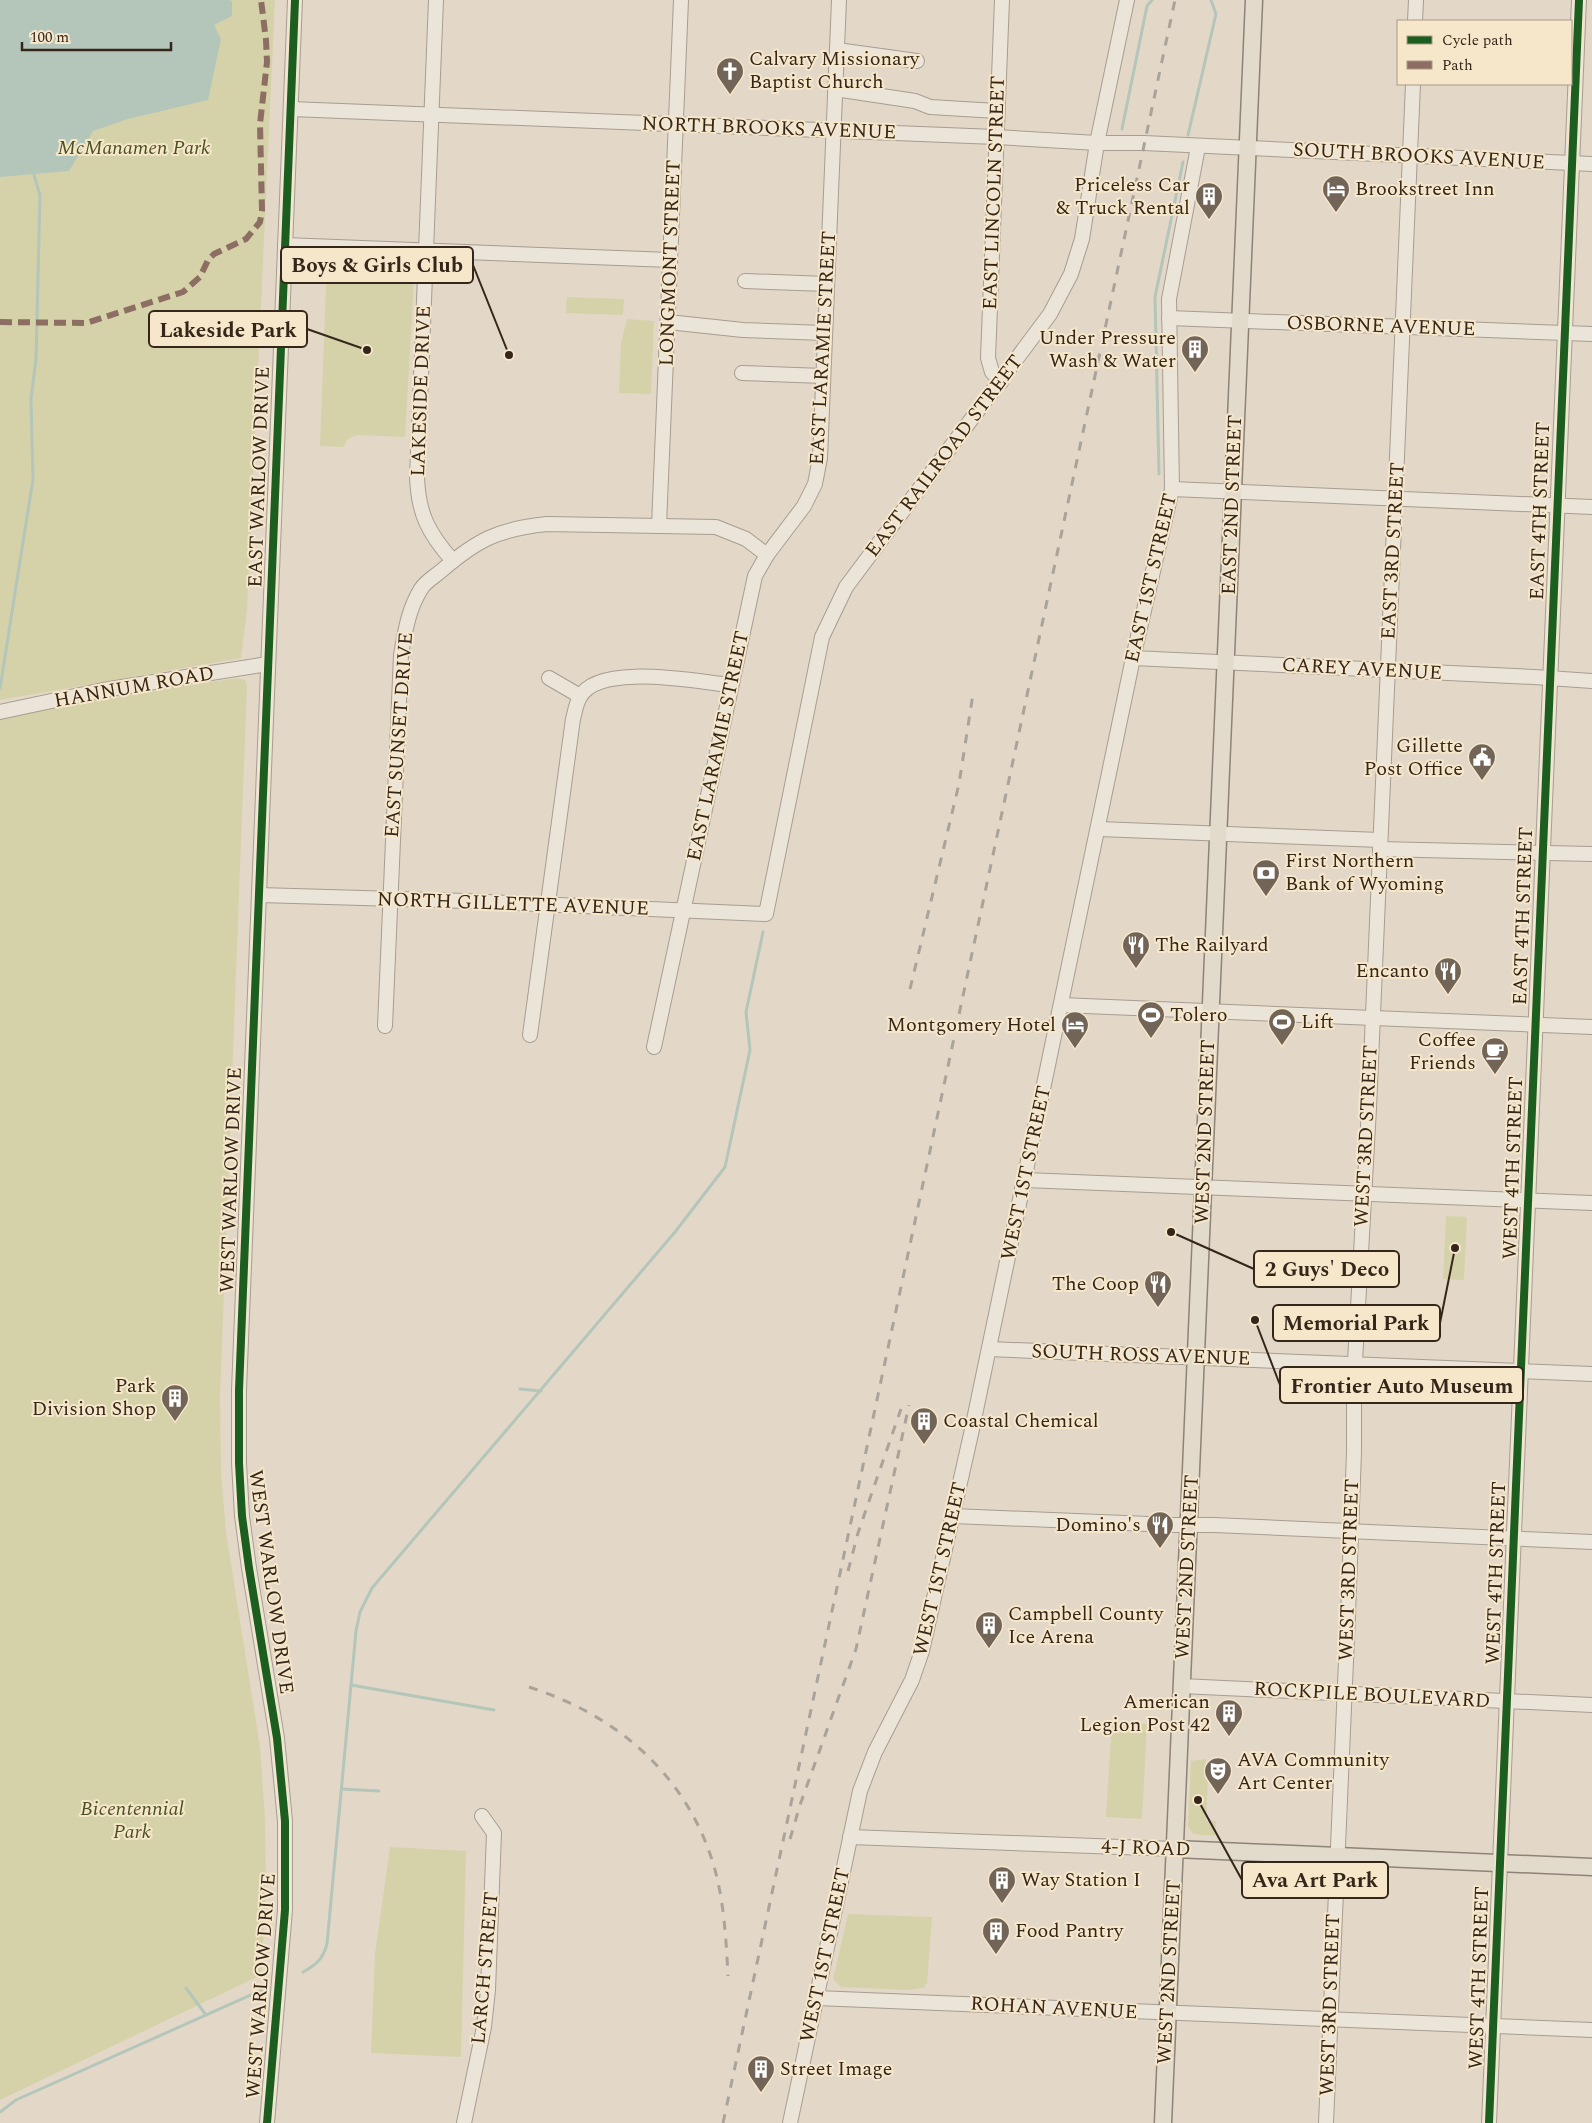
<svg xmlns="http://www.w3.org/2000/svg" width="1592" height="2123" font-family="Spectral,serif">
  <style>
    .green { fill: #d5d2a9 }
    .water { fill: #b4c6ba }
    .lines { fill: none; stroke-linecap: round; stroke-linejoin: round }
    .stream { stroke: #b4c6ba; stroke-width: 3 }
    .minor-casing { stroke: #a79d91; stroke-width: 16 }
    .major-casing { stroke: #8d8378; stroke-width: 19 }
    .minor { stroke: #ebe4d9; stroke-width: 14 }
    .major { stroke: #e2daca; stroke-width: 16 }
    .rail { stroke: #a9a39a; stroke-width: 3; stroke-dasharray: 9 9; stroke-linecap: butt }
    .quiet { stroke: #8d6e63; stroke-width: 6; stroke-dasharray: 12 6; stroke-linecap: butt }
    .cycleway-casing { stroke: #f6e7cb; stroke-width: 11 }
    .cycleway { stroke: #1b5e20; stroke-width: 8 }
    .labels { text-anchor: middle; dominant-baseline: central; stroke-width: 4; stroke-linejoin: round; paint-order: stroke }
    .poi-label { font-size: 20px; fill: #35261a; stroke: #f6e7cb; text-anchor: start }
    .street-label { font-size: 20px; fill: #35261a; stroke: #f6e7cb }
    .park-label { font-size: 20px; font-style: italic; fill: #485220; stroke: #f6e7cb }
    .leader { fill: none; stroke: #35261a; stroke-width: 2 }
    .callout-dot { fill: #35261a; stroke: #f6e7cb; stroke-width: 2 }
    .callout { fill: #f6e7cb; stroke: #35261a; stroke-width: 2 }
    .callout-label { font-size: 21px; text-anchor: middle; font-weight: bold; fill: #35261a }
  </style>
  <rect width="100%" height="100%" fill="#e3d8c7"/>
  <g class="green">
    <path d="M0 0H275L250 545 247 609 241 658 0 700Z"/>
    <path d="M327 258 411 261 415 264 405 437 357 435 348 439 343 447 320 446Z"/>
    <path d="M567 297 624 299 623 315 566 313Z"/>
    <path d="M627 319 654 321 651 394 619 393 621 343Z"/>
    <path d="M237 678 245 680 247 685 220 1397 221 1473 226 1532 260 1747 265 1818 266 1892 261 1975 0 2100V719L88 701Z"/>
    <path d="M1446 1216 1467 1217 1464 1280 1443 1279Z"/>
    <path d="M1112 1722 1147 1724 1142 1819 1106 1817Z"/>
    <path d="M1206 1759 1205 1780H1208L1206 1821H1216L1215 1836 1193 1834 1188 1826 1191 1761Z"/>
    <path d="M390 1847 466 1851 461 2057 371 2053 375 1954Z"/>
    <path d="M848 1914 932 1917 927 1984H925L924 1988 908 1990 841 1987 833 1979Z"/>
  </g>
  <path class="water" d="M0 0H229L232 1V16L214 25 221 39 208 100 128 119 93 131 69 171 0 177Z"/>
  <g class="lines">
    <g class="stream">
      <path d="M1122 129 1147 6 1152 0"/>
      <path d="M1188 135 1216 14 1211 0"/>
      <path d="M1159 474 1155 297 1183 162"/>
      <path d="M0 688 33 479 31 399 36 359 40 195 34 175"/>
      <path d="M520 1389 541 1391"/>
      <path d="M351 1685 494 1710"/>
      <path d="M342 1789 379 1791"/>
      <path d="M303 1972C316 1965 323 1959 327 1944L356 1631 360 1612 372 1588 675 1232 725 1167 750 1050 746 1012 763 932"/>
      <path d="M186 1988 206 2015"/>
      <path d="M0 2112 16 2100 262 1990"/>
    </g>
    <g class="minor-casing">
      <g id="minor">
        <path d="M436 0 417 476C418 513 428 533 453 561"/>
        <path d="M1415 21 1416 0"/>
        <path d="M837 50 917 61"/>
        <path d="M835 89 915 101 930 107 997 111"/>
        <path d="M291 109 996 137 1097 143H1144L1592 164"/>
        <path d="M285 245 670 260"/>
        <path d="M745 281 827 284"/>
        <path d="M1169 318 1592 334"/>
        <path d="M668 322 743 330 825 333"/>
        <path d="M742 373 823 376"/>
        <path d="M1001 382 992 372 988 358 1002 0"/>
        <path d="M1172 489 1592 507"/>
        <path d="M659 526 681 0"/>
        <path d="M1133 658 1534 677 1592 681"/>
        <path d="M549 678 580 696"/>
        <path d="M0 712 103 690 268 664"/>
        <path d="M1099 829 1380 840"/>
        <path d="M1380 849 1592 854"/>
        <path d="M259 895 466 901 766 914 822 637 846 587 1050 314 1071 274 1082 239 1097 143 1127 0"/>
        <path d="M1061 1005 1592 1027"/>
        <path d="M385 1026 401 655C405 632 408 610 421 589 425 582 434 577 441 571 477 540 498 529 547 524L716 527 746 539 767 555"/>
        <path d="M530 1035 573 719C575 712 576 703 580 697 599 662 697 682 731 685"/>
        <path d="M654 1047 755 576 767 555 804 506 815 484 820 458 839 0"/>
        <path d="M1025 1180 1592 1203"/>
        <path d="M989 1349 1592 1374"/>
        <path d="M953 1516 1173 1525H1214L1592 1542"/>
        <path d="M1181 1686 1592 1705"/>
        <path d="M850 1837 1175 1849"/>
        <path d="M816 1998 1592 2030"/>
        <path d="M267 2123 285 1910V1821L277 1738 249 1568 242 1516 239 1463V1390L295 0"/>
        <path d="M464 2123 484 2027 488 1990 494 1833 482 1816"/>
        <path d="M790 2123 860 1791 875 1752 912 1680 922 1651 971 1434 1133 658 1172 489 1169 299 1198 147"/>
        <path d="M1326 2123 1348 1615 1354 1452V1380L1369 1108 1413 84"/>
        <path d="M1489 2123 1579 0"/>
      </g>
    </g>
    <g class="major-casing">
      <g id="major">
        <path d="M1175 1849 1592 1867"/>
        <path d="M1163 2123 1254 0"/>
      </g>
    </g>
    <use href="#minor" class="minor"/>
    <use href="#major" class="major"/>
    <g class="rail">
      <path d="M910 989 959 784 973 694"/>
      <path d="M848 1571 858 1533 901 1409"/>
      <path d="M529 1687C616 1715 685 1773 713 1863 724 1899 726 1938 728 1976"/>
      <path d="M790 1839 800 1805 856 1649 909 1405"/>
      <path d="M723 2123 1175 0"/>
    </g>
    <path class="quiet" d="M0 322 86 323 183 292 200 277 208 260 214 254 246 239 260 222 262 210 260 124 267 62 266 40 261 0"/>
    <g class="cycleway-casing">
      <g id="cycleway">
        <path d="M267 2123 285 1910V1821L277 1738 249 1568 242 1516 239 1463V1390L295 0"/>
        <path d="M1489 2123 1579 0"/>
      </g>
    </g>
    <use href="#cycleway" class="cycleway"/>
  </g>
  <defs>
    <g id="church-pin" transform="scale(1.4375)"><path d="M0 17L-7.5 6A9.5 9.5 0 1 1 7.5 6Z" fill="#726457" stroke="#f6e7cb"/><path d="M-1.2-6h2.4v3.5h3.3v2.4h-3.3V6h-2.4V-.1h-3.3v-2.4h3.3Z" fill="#fff"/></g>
    <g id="hotel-pin" transform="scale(1.4375)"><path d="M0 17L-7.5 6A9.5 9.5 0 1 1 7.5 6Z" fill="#726457" stroke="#f6e7cb"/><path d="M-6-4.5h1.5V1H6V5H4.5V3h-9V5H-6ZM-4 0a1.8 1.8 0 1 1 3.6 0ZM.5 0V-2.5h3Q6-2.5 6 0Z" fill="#fff"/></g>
    <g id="building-pin" transform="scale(1.4375)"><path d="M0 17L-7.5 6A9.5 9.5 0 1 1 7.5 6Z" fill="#726457" stroke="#f6e7cb"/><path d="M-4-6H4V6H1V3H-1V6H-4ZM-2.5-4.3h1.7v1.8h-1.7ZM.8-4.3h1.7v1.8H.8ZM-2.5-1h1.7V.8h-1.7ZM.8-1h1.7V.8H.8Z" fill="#fff"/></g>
    <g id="civic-pin" transform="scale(1.4375)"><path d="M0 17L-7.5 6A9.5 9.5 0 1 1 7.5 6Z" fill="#726457" stroke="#f6e7cb"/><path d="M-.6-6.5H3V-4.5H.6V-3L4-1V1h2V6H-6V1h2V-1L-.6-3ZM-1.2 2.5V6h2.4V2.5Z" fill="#fff"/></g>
    <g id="bank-pin" transform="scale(1.4375)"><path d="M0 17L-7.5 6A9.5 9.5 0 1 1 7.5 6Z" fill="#726457" stroke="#f6e7cb"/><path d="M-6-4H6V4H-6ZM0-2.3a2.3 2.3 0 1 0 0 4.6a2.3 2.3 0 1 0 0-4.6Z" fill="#fff"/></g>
    <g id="restaurant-pin" transform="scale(1.4375)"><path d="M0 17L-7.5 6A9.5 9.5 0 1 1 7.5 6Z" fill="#726457" stroke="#f6e7cb"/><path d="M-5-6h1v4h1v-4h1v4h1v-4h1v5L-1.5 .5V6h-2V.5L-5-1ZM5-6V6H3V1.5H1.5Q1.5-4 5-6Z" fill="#fff"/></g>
    <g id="stadium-pin" transform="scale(1.4375)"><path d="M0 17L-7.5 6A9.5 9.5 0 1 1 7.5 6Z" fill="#726457" stroke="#f6e7cb"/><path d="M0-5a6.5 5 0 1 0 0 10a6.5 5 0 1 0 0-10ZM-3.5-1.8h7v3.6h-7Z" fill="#fff"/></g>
    <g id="cafe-pin" transform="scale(1.4375)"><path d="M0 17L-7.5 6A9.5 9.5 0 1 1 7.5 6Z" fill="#726457" stroke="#f6e7cb"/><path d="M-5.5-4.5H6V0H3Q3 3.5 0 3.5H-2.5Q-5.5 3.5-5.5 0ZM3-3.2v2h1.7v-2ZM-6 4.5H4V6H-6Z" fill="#fff"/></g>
    <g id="theatre-pin" transform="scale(1.4375)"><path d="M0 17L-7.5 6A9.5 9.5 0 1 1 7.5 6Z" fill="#726457" stroke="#f6e7cb"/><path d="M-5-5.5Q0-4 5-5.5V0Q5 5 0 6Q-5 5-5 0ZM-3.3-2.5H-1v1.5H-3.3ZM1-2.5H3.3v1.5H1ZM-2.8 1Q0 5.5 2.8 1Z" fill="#fff"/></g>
  </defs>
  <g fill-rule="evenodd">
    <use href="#church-pin" x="730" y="71"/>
    <use href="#hotel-pin" x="1336" y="189"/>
    <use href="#building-pin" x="1209" y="196"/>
    <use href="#building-pin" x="1195" y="349"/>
    <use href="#civic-pin" x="1482" y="757"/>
    <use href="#bank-pin" x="1266" y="873"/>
    <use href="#restaurant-pin" x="1136" y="945"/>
    <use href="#restaurant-pin" x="1448" y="971"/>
    <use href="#stadium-pin" x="1151" y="1015"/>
    <use href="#stadium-pin" x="1282" y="1022"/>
    <use href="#hotel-pin" x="1075" y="1025"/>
    <use href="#cafe-pin" x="1495" y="1051"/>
    <use href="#restaurant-pin" x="1158" y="1284"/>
    <use href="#building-pin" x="175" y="1398"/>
    <use href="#building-pin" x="924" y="1421"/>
    <use href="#restaurant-pin" x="1160" y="1525"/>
    <use href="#building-pin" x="989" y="1625"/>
    <use href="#building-pin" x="1229" y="1713"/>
    <use href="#theatre-pin" x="1218" y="1771"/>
    <use href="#building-pin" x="1002" y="1880"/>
    <use href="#building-pin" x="996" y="1931"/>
    <use href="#building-pin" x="761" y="2069"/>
  </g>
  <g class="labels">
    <g class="poi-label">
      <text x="749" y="59">Calvary Missionary<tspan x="749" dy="23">Baptist Church</tspan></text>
      <text x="1190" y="185" text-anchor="end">Priceless Car<tspan x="1190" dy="23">&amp; Truck Rental</tspan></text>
      <text x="1355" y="189">Brookstreet Inn</text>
      <text x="1176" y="338" text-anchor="end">Under Pressure<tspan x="1176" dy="23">Wash &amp; Water</tspan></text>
      <text x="1463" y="746" text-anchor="end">Gillette<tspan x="1463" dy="23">Post Office</tspan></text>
      <text x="1285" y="861">First Northern<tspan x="1285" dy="23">Bank of Wyoming</tspan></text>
      <text x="1155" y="945">The Railyard</text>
      <text x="1429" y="971" text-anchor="end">Encanto</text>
      <text x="1170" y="1015">Tolero</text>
      <text x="1301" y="1022">Lift</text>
      <text x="1056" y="1025" text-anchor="end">Montgomery Hotel</text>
      <text x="1476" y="1040" text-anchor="end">Coffee<tspan x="1476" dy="23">Friends</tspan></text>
      <text x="1139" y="1284" text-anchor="end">The Coop</text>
      <text x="156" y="1386" text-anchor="end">Park<tspan x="156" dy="23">Division Shop</tspan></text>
      <text x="943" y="1421">Coastal Chemical</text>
      <text x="1141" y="1525" text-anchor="end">Domino's</text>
      <text x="1008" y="1614">Campbell County<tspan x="1008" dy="23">Ice Arena</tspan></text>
      <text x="1210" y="1702" text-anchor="end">American<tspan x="1210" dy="23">Legion Post 42</tspan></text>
      <text x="1237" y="1760">AVA Community<tspan x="1237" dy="23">Art Center</tspan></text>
      <text x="1021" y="1880">Way Station I</text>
      <text x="1015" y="1931">Food Pantry</text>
      <text x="780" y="2069">Street Image</text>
    </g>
    <g class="street-label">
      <text transform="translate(769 128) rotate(2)">NORTH BROOKS AVENUE</text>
      <text transform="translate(1419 156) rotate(3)">SOUTH BROOKS AVENUE</text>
      <text transform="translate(994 193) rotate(-88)">EAST LINCOLN STREET</text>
      <text transform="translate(670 263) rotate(-88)">LONGMONT STREET</text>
      <text transform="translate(1381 326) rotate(2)">OSBORNE AVENUE</text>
      <text transform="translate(823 348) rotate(-87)">EAST LARAMIE STREET</text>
      <text transform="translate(421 391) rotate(-88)">LAKESIDE DRIVE</text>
      <text transform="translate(944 456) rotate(-53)">EAST RAILROAD STREET</text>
      <text transform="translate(259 477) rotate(-88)">EAST WARLOW DRIVE</text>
      <text transform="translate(1232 505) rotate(-88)">EAST 2ND STREET</text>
      <text transform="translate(1540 511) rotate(-88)">EAST 4TH STREET</text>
      <text transform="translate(1393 551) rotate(-87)">EAST 3RD STREET</text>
      <text transform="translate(1151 578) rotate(-77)">EAST 1ST STREET</text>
      <text transform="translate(1362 669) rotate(3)">CAREY AVENUE</text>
      <text transform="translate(134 687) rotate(-10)">HANNUM ROAD</text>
      <text transform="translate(399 735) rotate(-86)">EAST SUNSET DRIVE</text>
      <text transform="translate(718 746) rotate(-78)">EAST LARAMIE STREET</text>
      <text transform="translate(513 904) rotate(2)">NORTH GILLETTE AVENUE</text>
      <text transform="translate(1523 916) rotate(-88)">EAST 4TH STREET</text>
      <text transform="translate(1205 1132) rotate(-88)">WEST 2ND STREET</text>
      <text transform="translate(1366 1136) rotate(-87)">WEST 3RD STREET</text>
      <text transform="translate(1513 1168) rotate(-88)">WEST 4TH STREET</text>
      <text transform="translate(1026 1173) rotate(-78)">WEST 1ST STREET</text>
      <text transform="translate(231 1180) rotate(-88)">WEST WARLOW DRIVE</text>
      <text transform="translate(1141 1355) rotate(2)">SOUTH ROSS AVENUE</text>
      <text transform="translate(1187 1567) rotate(-87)">WEST 2ND STREET</text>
      <text transform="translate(940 1569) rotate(-77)">WEST 1ST STREET</text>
      <text transform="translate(1349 1570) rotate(-88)">WEST 3RD STREET</text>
      <text transform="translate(1496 1573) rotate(-88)">WEST 4TH STREET</text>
      <text transform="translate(271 1582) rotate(82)">WEST WARLOW DRIVE</text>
      <text transform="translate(1372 1695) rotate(3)">ROCKPILE BOULEVARD</text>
      <text transform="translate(1146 1848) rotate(2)">4-J ROAD</text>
      <text transform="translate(825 1955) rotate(-78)">WEST 1ST STREET</text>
      <text transform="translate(485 1968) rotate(-85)">LARCH STREET</text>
      <text transform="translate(1169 1972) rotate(-87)">WEST 2ND STREET</text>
      <text transform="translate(1479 1978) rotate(-88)">WEST 4TH STREET</text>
      <text transform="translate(261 1986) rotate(-86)">WEST WARLOW DRIVE</text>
      <text transform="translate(1330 2005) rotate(-88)">WEST 3RD STREET</text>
      <text transform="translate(1054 2008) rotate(3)">ROHAN AVENUE</text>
    </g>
    <g class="park-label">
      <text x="134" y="148">McManamen Park</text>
      <text x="132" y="1809">Bicentennial<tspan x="132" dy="23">Park</tspan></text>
    </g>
  </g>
  <path class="leader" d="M509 355L473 265M367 350L307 329M1171 1232L1254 1269M1455 1248L1440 1323M1255 1320L1280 1385M1198 1800L1242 1880"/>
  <g class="callout-dot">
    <circle cx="509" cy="355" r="5"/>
    <circle cx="367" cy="350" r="5"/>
    <circle cx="1171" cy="1232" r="5"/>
    <circle cx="1455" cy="1248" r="5"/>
    <circle cx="1255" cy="1320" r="5"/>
    <circle cx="1198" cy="1800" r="5"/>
  </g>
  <g class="callout">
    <rect x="281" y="247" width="192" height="36" rx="5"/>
    <rect x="149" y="311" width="158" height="36" rx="5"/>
    <rect x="1254" y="1251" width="145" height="36" rx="5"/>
    <rect x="1273" y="1305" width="167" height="36" rx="5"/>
    <rect x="1280" y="1367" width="243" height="36" rx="5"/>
    <rect x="1242" y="1862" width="146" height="36" rx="5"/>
  </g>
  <g class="callout-label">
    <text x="377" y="272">Boys &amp; Girls Club</text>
    <text x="228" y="337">Lakeside Park</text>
    <text x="1327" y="1276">2 Guys' Deco</text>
    <text x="1356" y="1330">Memorial Park</text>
    <text x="1402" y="1393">Frontier Auto Museum</text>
    <text x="1315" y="1887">Ava Art Park</text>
  </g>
  <rect x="1397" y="20" width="175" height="65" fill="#f6e7cb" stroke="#a99a84"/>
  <rect x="1407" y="36" width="25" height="8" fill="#1b5e20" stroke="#a99a84"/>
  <text x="1442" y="45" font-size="15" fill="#35261a">Cycle path</text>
  <rect x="1407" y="61" width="25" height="8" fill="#8d6e63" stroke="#a99a84"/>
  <text x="1442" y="70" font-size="15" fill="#35261a">Path</text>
  <path d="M22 42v8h149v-8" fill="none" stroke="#35261a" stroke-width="2.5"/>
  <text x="30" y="42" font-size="15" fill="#35261a" stroke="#f6e7cb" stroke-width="4" paint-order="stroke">100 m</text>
</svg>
